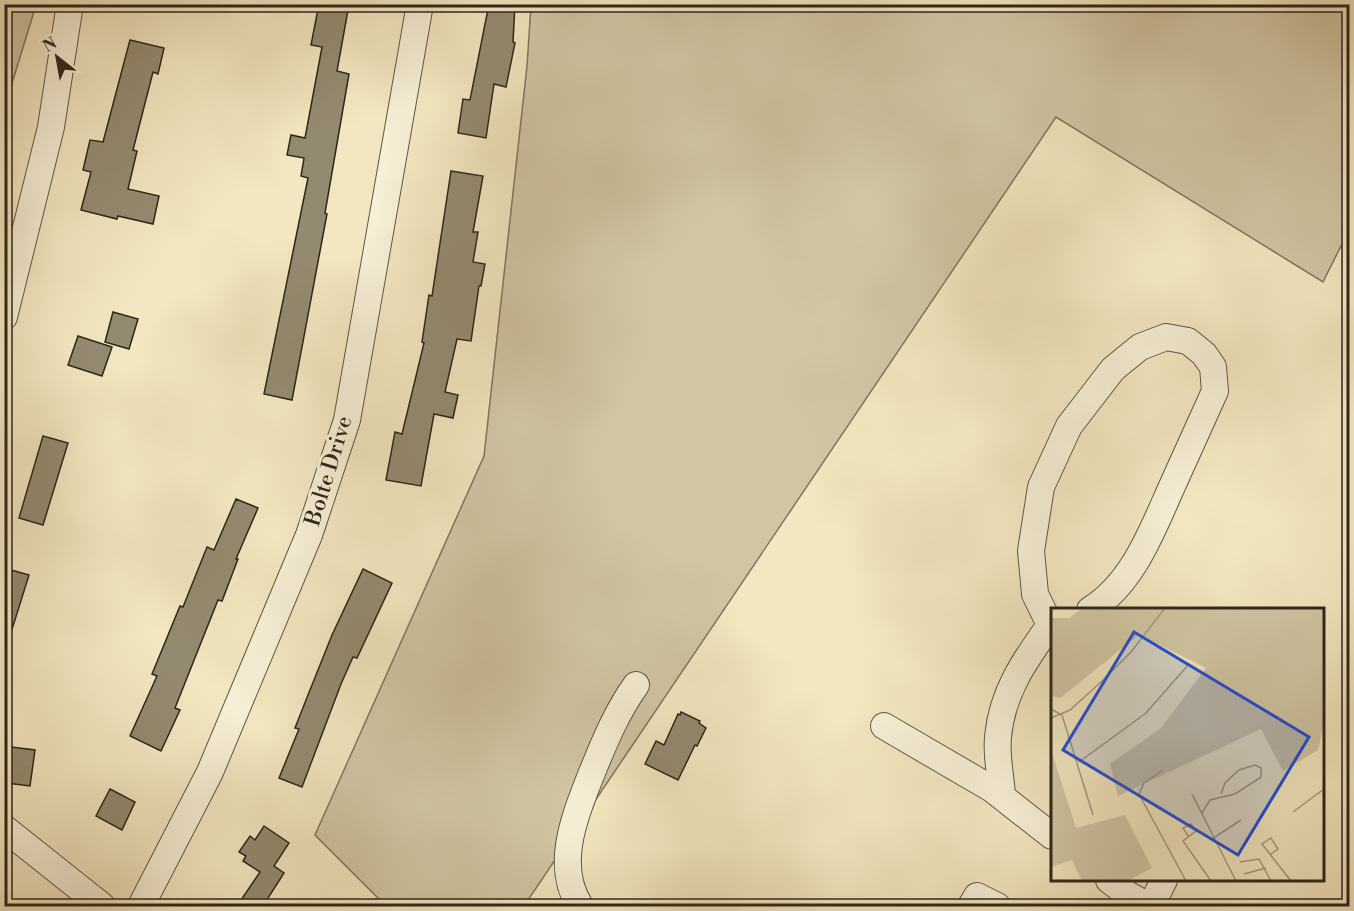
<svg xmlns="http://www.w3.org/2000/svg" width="1354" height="911" font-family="'Libre Bodoni',serif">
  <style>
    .green { fill: #d1c6a4; stroke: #80765f; stroke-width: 1.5 }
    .building { fill: #948a70; stroke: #2f261a; stroke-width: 1.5 }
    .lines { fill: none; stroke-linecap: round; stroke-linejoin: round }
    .minor-casing { stroke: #605644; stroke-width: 28 }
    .minor { stroke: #f7efd6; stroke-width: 26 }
    .labels { text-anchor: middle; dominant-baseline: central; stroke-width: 6; stroke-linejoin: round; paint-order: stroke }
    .street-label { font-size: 22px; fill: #2f261a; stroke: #f7efd6 }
    .inset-road { fill: none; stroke: #a49a7e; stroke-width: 1.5 }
    .view { fill: #1d4ed8; fill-opacity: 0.15; stroke: #1d4ed8; stroke-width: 3 }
    .inset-edge { fill: none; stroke: #2f261a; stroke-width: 3 }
  </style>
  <rect width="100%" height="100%" fill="#f2e7c0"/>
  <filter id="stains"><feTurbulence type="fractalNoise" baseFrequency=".00333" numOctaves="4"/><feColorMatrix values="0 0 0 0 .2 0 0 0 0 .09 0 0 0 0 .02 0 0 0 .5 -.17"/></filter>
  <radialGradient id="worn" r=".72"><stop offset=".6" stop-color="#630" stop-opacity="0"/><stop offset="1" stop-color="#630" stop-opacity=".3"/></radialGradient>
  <g class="green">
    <path d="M5 4 39 5H36L5 106Z"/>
    <path d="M531 5H1349V230L1323 282 1056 117 524 906H386L315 835 484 456 527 66Z"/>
  </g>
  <g class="building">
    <path d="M319 4 348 10 337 71 349 74 325 213 327 214 292 400 264 394 308 178 301 176 304 158 287 155 291 135 305 138 322 47 311 45Z"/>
    <path d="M489 4H515L513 42 515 43 506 87 494 84 486 138 458 133 463 99 470 100Z"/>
    <path d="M130 40 164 48 158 74 153 72 133 150 137 151 128 189 159 196 153 224 118 216 117 219 81 210 91 172 83 170 90 140 103 142Z"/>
    <path d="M451 171 483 176 473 232H478L473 262 485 264 481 286H479L471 341 457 339 445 392 458 395 453 418 434 414 421 486 386 480 395 432 402 434 424 343 422 342 429 295 432 296Z"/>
    <path d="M113 312 138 319 129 349 105 342Z"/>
    <path d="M78 336 112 347 102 376 68 365Z"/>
    <path d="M43 436 68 443 43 525 19 518Z"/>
    <path d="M236 499 258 508 236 559H238L222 601 218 600 175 708 180 710 161 751 130 736 157 676 152 674 180 606 183 607 207 547 214 550Z"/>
    <path d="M4 568 29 575 9 639 4 638Z"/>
    <path d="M363 569 392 583 357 658 353 657 341 684 302 787 279 778 299 729 295 728 308 695 332 635Z"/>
    <path d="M681 712 700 721 699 723 706 728 697 746 695 745 678 780 645 764 656 741 664 745 678 714 680 715Z"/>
    <path d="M11 747 35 750 30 786 7 783Z"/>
    <path d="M110 789 135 802 122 830 96 816Z"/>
    <path d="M264 826 289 843 274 866 284 873 263 906H237L260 872 243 861 246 856 239 852 250 836 255 840Z"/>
  </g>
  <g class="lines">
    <g class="minor-casing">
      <g id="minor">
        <path d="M4 317 51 127 70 4"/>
        <path d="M1050 625 1035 594 1031 551 1041 487 1069 426 1113 369 1140 347 1166 337 1188 341 1204 354 1213 367 1215 391C1201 422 1187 453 1173 484 1153 528 1134 583 1090 610"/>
        <path d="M884 726 992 789 1052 836"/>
        <path d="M1002 796C1001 777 996 756 998 737 1002 692 1025 660 1050 625L1052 624"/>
        <path d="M4 828 102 906"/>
        <path d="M1109 880 1127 894 1148 906"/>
        <path d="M141 906 210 772 309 535 347 420 420 4"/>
        <path d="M580 906C554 865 575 816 591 775 604 743 616 713 636 685"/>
        <path d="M971 906 977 896 997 906"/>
        <path d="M1151 906 1164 880"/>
      </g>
    </g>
    <use href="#minor" class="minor"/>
  </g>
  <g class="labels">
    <g class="street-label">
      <text transform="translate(329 471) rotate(-73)">Bolte Drive</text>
    </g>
  </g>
  <g transform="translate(1051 608)">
    <rect width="273" height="273" fill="#f2e7c0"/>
    <path d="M32 0H273V114L267 142 232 163 210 121 67 188 59 156 110 120 155 60 88 27 9 90 0 88V10H18ZM0 142 25 220 74 207 101 260 76 273H31L21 252 0 259Z" fill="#d1c6a4"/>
    <path class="inset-road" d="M0 101 11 107 42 207M0 110 19 102 50 74 80 44 114 0M28 154 95 105 138 56M112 162 93 175 88 186 135 273M141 186 185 273M242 204 273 181M151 205 159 192 184 186 210 169V160L204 157 188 162 174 175 170 186M137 228 132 220 140 216 145 223 132 233 160 273M161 231 190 212M220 246 227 241 220 230 211 236 240 273M189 254 208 251 220 273M193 266 215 260"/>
    <path class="view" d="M83 24 258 129 187 247 12 142Z"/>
    <rect width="273" height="273" class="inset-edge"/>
  </g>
  <rect width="1354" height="911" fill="none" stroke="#f2e7c0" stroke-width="24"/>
  <rect x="6" y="6" width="1342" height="899" fill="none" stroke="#2f261a" stroke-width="3"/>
  <rect x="12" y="12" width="1330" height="887" fill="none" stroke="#2f261a" stroke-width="1.5"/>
  <g transform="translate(57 57) rotate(329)" stroke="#f7efd6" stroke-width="4.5" paint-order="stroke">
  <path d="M0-4.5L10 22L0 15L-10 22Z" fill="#2f261a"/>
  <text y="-9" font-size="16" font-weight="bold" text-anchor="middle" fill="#2f261a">N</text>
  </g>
  <rect width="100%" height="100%" filter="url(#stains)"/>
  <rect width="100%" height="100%" fill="url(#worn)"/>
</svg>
